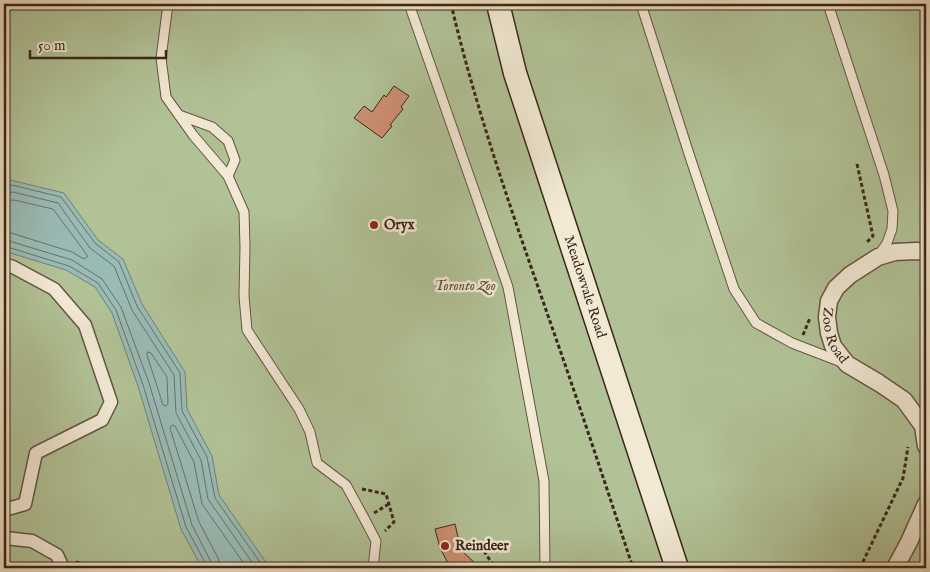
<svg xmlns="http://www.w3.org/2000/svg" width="930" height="572" font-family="'IM FELL English',serif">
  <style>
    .green { fill: #b1c296; stroke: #767458 }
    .water { fill: #99bbb6; stroke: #738078 }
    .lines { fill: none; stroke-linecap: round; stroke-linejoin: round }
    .shore { stroke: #6a7168; stroke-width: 1 }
    .building { fill: #cd9073; stroke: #3a271b }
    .service-casing { stroke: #665444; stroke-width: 11 }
    .pedestrian-casing { stroke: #665444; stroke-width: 15 }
    .minor-casing { stroke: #665444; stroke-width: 19 }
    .secondary-casing { stroke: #3a271b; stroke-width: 25 }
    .path { stroke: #3a271b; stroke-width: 3; stroke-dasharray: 4 2.5; stroke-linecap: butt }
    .service { stroke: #f2e9d5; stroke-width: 9 }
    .pedestrian { stroke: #f2e9d5; stroke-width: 12 }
    .minor { stroke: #f2e9d5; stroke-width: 16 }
    .secondary { stroke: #f2e9d5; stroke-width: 22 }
    .poi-dot { fill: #8f2418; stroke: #f2e9d5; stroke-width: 2 }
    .labels { text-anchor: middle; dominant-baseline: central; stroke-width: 5; stroke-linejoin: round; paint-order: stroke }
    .poi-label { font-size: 14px; font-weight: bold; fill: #3a271b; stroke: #f2e9d5; text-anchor: start }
    .park-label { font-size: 14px; font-style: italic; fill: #584e3a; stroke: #f2e9d5 }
    .street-label { font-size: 14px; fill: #3a271b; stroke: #f2e9d5 }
  </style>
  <rect width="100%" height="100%" fill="#ebddbe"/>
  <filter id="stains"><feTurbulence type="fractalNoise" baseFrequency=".004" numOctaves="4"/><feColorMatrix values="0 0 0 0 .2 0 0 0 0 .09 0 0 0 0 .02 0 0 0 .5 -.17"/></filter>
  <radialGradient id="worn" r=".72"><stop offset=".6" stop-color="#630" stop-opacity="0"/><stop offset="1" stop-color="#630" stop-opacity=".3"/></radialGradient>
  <rect class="green" x="4" y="4" width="922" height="564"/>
  <path class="water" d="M10 180 64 193 98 240 123 259 142 304 185 372 187 409 212 456 219 495 270 568H202L181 529 138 386 112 313 95 287 66 270 4 251V184Z"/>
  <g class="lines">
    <g class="shore">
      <path d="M4 188 12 185 61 197 95 243 119 262 137 306 180 373 182 411 207 457 215 498 264 568"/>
      <path d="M4 194 13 192 58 203 90 248 114 266 132 310 174 375 176 413 201 460 208 499 256 568"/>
      <path d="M4 201 14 200 53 209 87 255V257L84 259 72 252 11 233H4"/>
      <path d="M4 240 9 241 72 260 102 279 121 307 149 383 192 525 211 562 212 568"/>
      <path d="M4 246 69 266 98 283 116 310 143 385 186 527 206 564V568"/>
      <path d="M148 352 151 353 167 377 168 404 166 406 163 405 147 355Z"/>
      <path d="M220 568 218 558 199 522 170 428 172 425 175 426 194 462 202 504 247 568"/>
    </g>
  </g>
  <g class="building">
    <path d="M394 86 409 96 401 107 403 109 390 125 392 126 382 138 354 118 364 106 372 112 384 95 386 97Z"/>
    <path d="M455 524 461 550 480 568H452L449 565 440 548 435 529Z"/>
  </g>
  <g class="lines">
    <g class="service-casing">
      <g id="service">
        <path d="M168 4 161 58 166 97 193 135 228 176 244 212 245 247 244 296 247 330 299 409 310 432 317 463 346 485 364 518 376 541 373 568"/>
        <path d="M409 4 508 287 544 481 545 568"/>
        <path d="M641 4 690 157 734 289 756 323 792 343 844 363"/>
        <path d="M828 4 884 175 893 211 892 229 887 243 879 255"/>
        <path d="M179 115 212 127 228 141 235 160 228 176"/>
      </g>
    </g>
    <g class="pedestrian-casing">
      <g id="pedestrian">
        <path d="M4 264 13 267 54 289 85 325 111 402 102 420 36 453 25 504 4 510"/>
        <path d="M4 537 5 538 32 541 57 555 63 568"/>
      </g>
    </g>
    <g class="minor-casing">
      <g id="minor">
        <path id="s1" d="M926 252 916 251 895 252 878 257 850 275 836 288 829 301 827 317 829 333 833 346 847 364 879 383 904 400 923 426 926 446"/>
        <path d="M895 568 909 542 926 504"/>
      </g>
    </g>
    <g class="secondary-casing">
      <g id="secondary">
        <path id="s2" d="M498 4 515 73 677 568"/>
      </g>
    </g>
    <g class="path">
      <path d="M451 4C479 122 520 235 560 350 585 422 609 495 633 568"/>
      <path d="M857 164 873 236 866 243"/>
      <path d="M803 335 810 318"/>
      <path d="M362 489 386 494 394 522 385 531"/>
      <path d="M374 513 389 504"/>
      <path d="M484 551 495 568"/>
      <path d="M76 562 93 568"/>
      <path d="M860 568 903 478 908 447"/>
    </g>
    <use href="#service" class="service"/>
    <use href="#pedestrian" class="pedestrian"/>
    <use href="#minor" class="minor"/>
    <use href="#secondary" class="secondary"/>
  </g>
  <g class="poi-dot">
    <circle cx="374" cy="225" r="5"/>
    <circle cx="445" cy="546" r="5"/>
  </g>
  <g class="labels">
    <g class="poi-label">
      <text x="384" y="225">Oryx</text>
      <text x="455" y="546">Reindeer</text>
    </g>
    <g class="park-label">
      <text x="465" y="286">Toronto Zoo</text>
    </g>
    <g class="street-label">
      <text stroke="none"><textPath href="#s2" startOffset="296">Meadowvale Road</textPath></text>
      <text stroke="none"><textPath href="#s1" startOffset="152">Zoo Road</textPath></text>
    </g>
  </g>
  <rect width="930" height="572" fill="none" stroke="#ebddbe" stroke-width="20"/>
  <rect x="5" y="5" width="920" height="562" fill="none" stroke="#3a271b" stroke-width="2.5"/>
  <rect x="10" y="10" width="910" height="552" fill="none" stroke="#3a271b"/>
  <path d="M30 50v8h136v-8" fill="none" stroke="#3a271b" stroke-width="2.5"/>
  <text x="38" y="50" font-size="15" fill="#3a271b" stroke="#f2e9d5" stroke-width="4" paint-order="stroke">50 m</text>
  <rect width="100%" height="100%" filter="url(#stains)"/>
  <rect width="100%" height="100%" fill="url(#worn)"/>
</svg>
